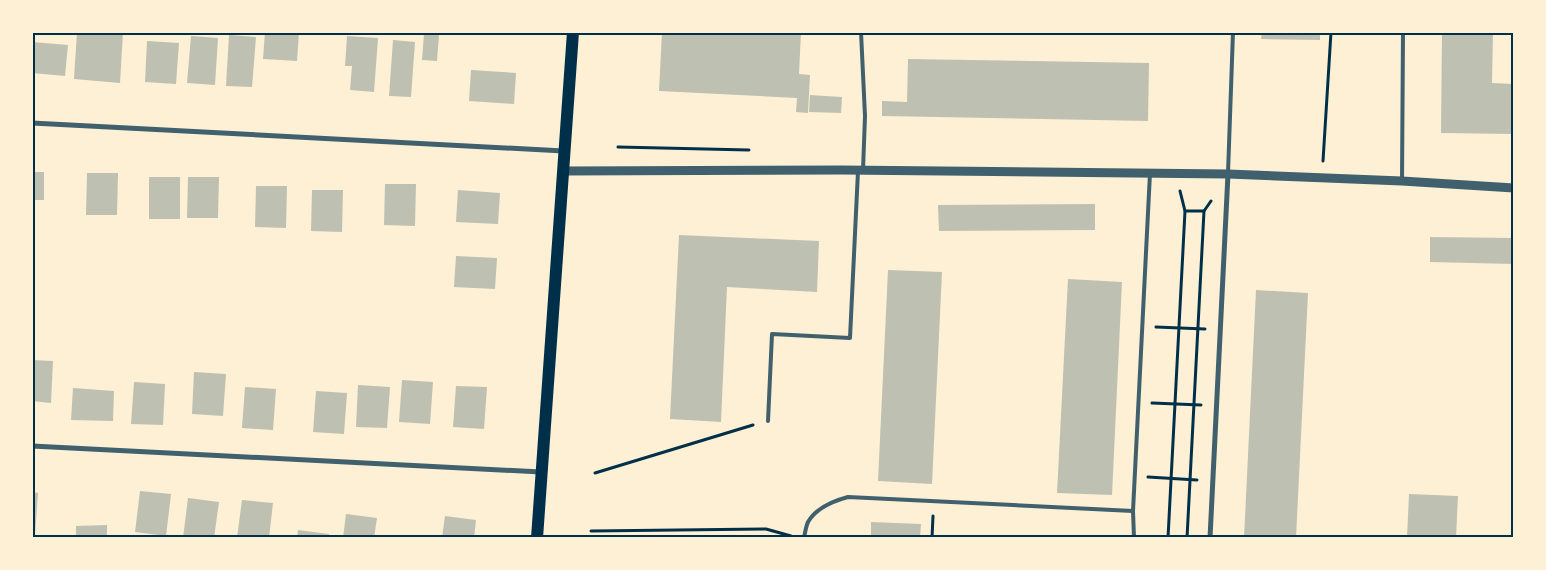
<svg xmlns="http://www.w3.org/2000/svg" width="1546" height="570" font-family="'DejaVu Sans',sans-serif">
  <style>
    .building { fill: #bec0b2 }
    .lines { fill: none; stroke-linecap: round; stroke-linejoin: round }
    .path { stroke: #003049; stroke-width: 3 }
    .service { stroke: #3f606c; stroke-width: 4 }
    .minor { stroke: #3f606c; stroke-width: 5 }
    .tertiary { stroke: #3f606c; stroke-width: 9 }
    .primary { stroke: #003049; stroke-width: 12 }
    .neatline { fill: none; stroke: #003049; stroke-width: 2 }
  </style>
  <rect width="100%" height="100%" fill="#fdf0d5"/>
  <g class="building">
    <path d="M77 32H123L120 83 74 79Z"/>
    <path d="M265 32H299L297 61 263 59Z"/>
    <path d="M662 32H801L799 74 810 75 808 113 796 112 797 98 659 91Z"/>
    <path d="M1262 32H1320V40L1261 39Z"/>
    <path d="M1442 32H1493L1492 83 1514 84V134L1441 133Z"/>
    <path d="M424 34 439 35 437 61 422 60Z"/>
    <path d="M229 35 256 37 252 87 226 86Z"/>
    <path d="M191 36 218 38 215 85 187 83Z"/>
    <path d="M347 36 378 38 374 92 350 90 352 66H345Z"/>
    <path d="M393 40 415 42 411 97 389 96Z"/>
    <path d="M147 41 179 43 176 84 145 82Z"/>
    <path d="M32 42 68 45 65 76 32 73Z"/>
    <path d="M908 59 1149 63 1148 121 882 116V101L907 102Z"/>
    <path d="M471 70 516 73 514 104 469 101Z"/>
    <path d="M810 95 842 97 841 113 809 112Z"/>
    <rect x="32" y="172" width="12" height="28"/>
    <path d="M87 173H118L117 215H86Z"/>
    <rect x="149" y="177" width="31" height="42"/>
    <path d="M188 177H219L218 218H187Z"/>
    <path d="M385 184H416L415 226 384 225Z"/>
    <path d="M256 186H287L286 228 255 227Z"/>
    <path d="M312 190H343L342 232 311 231Z"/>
    <path d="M458 190 500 193 498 224 456 222Z"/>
    <path d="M1095 204V230L939 231 938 205Z"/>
    <path d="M679 235 819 241 817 292 727 287 721 422 670 419Z"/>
    <path d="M1430 237 1514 238V264L1430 262Z"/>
    <path d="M456 256 497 258 495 289 454 287Z"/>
    <path d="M888 270 942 272 932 484 878 481Z"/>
    <path d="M1068 279 1122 282 1112 495 1057 493Z"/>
    <path d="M1256 290 1308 293 1296 538H1244Z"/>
    <path d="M32 360 53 361 51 403 32 401Z"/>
    <path d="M194 372 226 374 223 416 192 414Z"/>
    <path d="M402 380 433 382 430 424 399 422Z"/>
    <path d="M134 382 165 384 163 425 131 424Z"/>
    <path d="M358 385 390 387 387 428 356 427Z"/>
    <path d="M456 386 487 387 484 429 453 427Z"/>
    <path d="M245 387 276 389 273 430 242 428Z"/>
    <path d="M73 388 114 391 113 421 71 420Z"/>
    <path d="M316 391 347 393 344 434 313 432Z"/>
    <path d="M140 491 171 494 166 536 135 532Z"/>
    <path d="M32 492 38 493 35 535 32 534Z"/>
    <path d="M1409 494 1458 496 1456 538H1407Z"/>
    <path d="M188 498 219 502 214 538H183Z"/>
    <path d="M242 500 273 503 269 538H237Z"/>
    <path d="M346 514 377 518 374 538H343Z"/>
    <path d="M445 516 476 520 474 538H442Z"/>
    <path d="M871 522 921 524 920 538H871Z"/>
    <path d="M107 525V538H76V526Z"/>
    <path d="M298 530 329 534V538H297Z"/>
  </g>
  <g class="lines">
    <g class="path">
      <path d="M618 147 749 150"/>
      <path d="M1323 161 1331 32"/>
      <path d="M1180 191 1185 211"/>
      <path d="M1156 327 1205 329"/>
      <path d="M1152 403 1201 405"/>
      <path d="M595 473 753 425"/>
      <path d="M1148 477 1197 480"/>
      <path d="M591 531 766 529 791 536"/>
      <path d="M932 538 933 516"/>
      <path d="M1168 538 1185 211H1204"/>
      <path d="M1187 538 1204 211 1211 201"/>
    </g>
    <g class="service">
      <path d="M861 32 865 116 863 170"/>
      <path d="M1228 173 1233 32"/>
      <path d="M1402 181 1403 32"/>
      <path d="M768 421 772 334 850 338 858 171"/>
      <path d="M1133 511 1134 538"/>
      <path d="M804 538C805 533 806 526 808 522 816 508 833 501 848 497L1133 511 1150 173"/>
    </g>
    <g class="minor">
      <path d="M32 123 564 151"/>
      <path d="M32 446 541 472"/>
      <path d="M1210 538 1228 174"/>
    </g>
    <path class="tertiary" d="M563 171 842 170 1228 174 1402 181 1514 188"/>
    <path class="primary" d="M537 538 573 32"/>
  </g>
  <rect width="1546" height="570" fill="none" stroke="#fdf0d5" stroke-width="68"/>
  <rect x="34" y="34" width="1478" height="502" class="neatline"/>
</svg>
